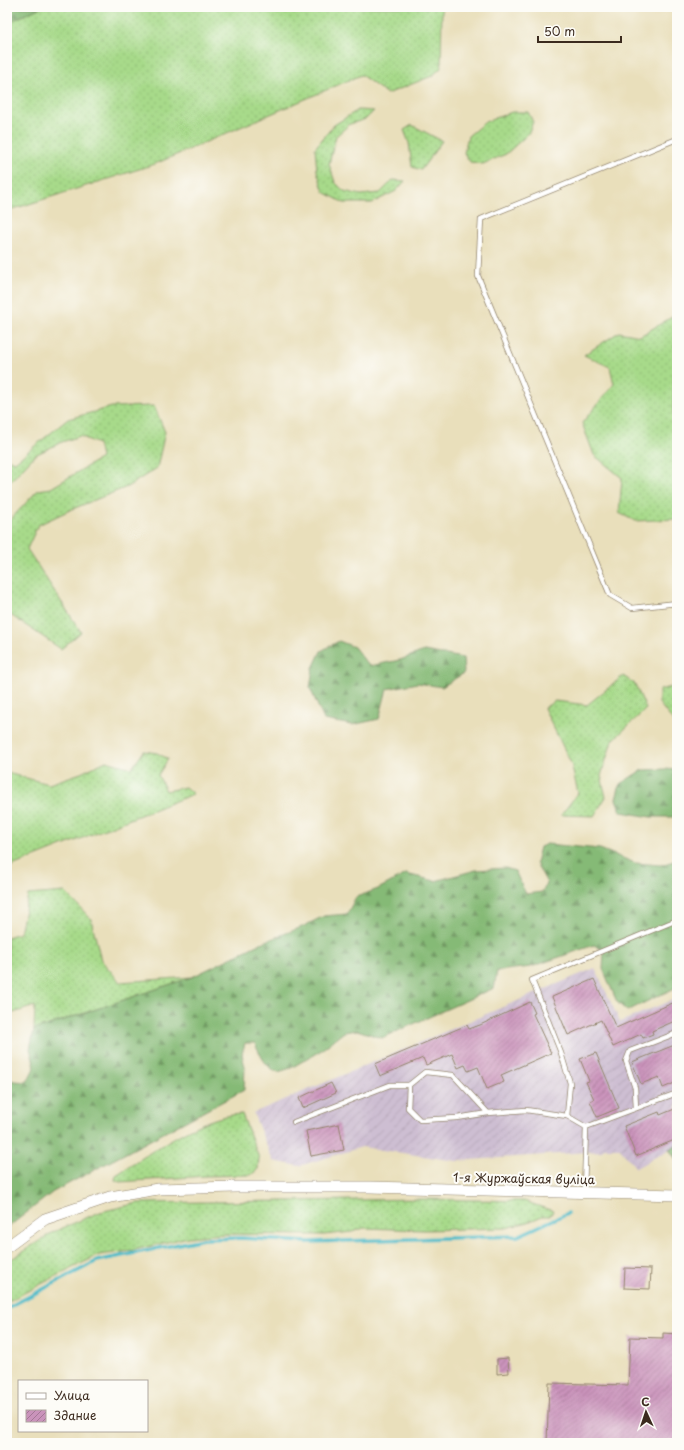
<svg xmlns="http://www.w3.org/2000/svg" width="684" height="1450" font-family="'Playpen Sans',sans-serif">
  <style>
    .industrial { fill: url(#industrial-furrows) }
    .grass { fill: url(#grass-dots); stroke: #718254 }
    .forest { fill: url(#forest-firs); stroke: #60724a }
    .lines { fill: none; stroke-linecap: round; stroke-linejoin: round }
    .stream { stroke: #4fbcc9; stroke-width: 3.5 }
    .building { fill: url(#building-hatch) }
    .service-casing { stroke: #92846c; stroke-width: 6 }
    .tertiary-casing { stroke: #92846c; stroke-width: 12 }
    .service { stroke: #fff; stroke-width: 4.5 }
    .tertiary { stroke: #fff; stroke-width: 11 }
    .labels { text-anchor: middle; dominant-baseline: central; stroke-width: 4; stroke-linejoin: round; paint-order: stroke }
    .street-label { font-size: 12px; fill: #3b2a1e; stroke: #fdfcf7 }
  </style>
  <defs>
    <pattern id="industrial-furrows" width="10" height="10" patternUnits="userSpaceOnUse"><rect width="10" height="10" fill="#cdbed2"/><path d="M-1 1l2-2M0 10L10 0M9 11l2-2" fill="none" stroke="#b1a3b4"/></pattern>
    <pattern id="grass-dots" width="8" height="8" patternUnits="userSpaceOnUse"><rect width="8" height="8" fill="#a7da8a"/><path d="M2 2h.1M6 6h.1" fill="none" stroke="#91bb77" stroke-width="1.8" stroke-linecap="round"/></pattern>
    <pattern id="forest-firs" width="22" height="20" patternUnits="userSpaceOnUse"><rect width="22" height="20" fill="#85ba76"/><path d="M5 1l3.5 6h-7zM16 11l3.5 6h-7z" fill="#6e9760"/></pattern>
    <pattern id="building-hatch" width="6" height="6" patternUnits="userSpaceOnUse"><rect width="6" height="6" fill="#ca93bb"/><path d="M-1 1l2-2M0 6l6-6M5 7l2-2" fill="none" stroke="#a57897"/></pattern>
  </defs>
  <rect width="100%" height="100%" fill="#fdfcf7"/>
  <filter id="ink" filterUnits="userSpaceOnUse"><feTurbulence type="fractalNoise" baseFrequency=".025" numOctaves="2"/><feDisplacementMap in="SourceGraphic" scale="8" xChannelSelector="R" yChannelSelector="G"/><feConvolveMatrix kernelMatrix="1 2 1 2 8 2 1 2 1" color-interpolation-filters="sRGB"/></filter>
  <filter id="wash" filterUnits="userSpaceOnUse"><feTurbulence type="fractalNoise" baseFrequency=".012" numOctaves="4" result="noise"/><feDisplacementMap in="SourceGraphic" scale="16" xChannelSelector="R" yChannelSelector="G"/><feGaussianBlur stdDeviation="0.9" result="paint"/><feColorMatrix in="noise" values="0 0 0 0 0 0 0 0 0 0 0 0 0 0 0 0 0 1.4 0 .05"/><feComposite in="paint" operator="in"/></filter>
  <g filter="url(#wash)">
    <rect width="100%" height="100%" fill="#e9dfbb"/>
    <path class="industrial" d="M595 968 620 1022 677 998V1145L636 1168 619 1148H604L602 1151 456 1161 362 1147 299 1166 273 1161 253 1113Z"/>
    <g class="grass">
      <path d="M41 7H442L441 68 432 76 387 94 361 75 155 164 7 211V23Z"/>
      <path d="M358 110 374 111 366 119 350 124 336 136 329 164 335 182 344 191 361 195 380 193 393 180 405 181 396 191 372 203H344L324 192 317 171 315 148 334 125Z"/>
      <path d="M512 112H528L533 122 528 134 506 154 483 164 470 162 464 153 468 136 485 122Z"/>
      <path d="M412 125 442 141 421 170 412 167 409 143 404 130Z"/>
      <path d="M677 314V372L674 376 673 414 677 421V519L635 521 619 513 622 478 594 455 582 423 614 384 610 367 584 355 619 332 640 336Z"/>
      <path d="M154 406 165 432 157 468 127 487 70 510 38 525 27 549 81 632 61 649 9 614 7 618V523L38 490 51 488 101 458 98 444 80 436 62 442 35 455 7 485V459L15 462 68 419 112 407Z"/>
      <path d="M623 676 635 684 646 709 612 741 601 776 606 797 594 816 561 815 578 793 571 763 544 708 555 701 587 705Z"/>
      <path d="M677 686V726L659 703V690Z"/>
      <path d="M144 751 157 753 168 759 158 775 166 791 185 787 193 794 7 868V773L49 784 81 773 106 761 132 768Z"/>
      <path d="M65 892 91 919 101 960 120 982 192 977 34 1030 35 1006 7 1015V937L20 933 28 895Z"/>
      <path d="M242 1114 259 1158 258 1169 251 1175 206 1176 120 1182 115 1180 116 1175C153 1152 197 1116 242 1114Z"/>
      <path d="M425 1199 524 1201 553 1211 550 1216H542L528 1222 506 1228 423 1230 364 1228 352 1232 323 1235 223 1234 188 1237 130 1251 99 1255 66 1271 7 1302V1262L53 1232 100 1212 138 1203Z"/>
    </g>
    <g class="forest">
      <path d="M7 7H41L7 23Z"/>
      <path d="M339 641 354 647 369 666 400 660 424 651 463 658 464 673 442 687 418 683 387 689 379 719 352 725 324 720 310 688 313 668 321 651Z"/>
      <path d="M665 769 677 770V817H651L621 812 616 799 620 784 642 770Z"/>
      <path d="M547 844 600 849 635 863 661 865 677 860V987L627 1011 617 1002 603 969 604 951 594 945 531 967 497 971 494 988 382 1038 357 1030 344 1032 320 1051 291 1068 278 1072C265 1067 261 1056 255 1043H245L242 1054 245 1067 244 1090 53 1192 7 1228V1079L15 1081 27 1082 35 1066 30 1049 34 1030 192 977 261 943 302 927 324 916 347 914 356 897 378 889 406 874 435 881 476 870 505 868 515 871 526 894 542 892 547 883 536 863 540 847Z"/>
      <path d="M677 1145V1161L669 1149Z"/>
    </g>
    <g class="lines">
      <path class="stream" d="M7 1308 97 1261 203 1239 240 1238 308 1242 518 1236 568 1213"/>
    </g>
    <g id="blocks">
      <g class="building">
        <path d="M594 979 616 1028 677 1001V1020L652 1031 653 1034 643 1038 641 1034 613 1047 601 1020 568 1035 552 997Z"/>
        <path d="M530 1002 535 1013 533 1014 551 1053 501 1075 504 1082 487 1089 478 1067 468 1071 465 1065 458 1068 452 1054 426 1065 423 1058 380 1076 375 1064 467 1025 469 1029 480 1025Z"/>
        <path d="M677 1044V1082L663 1088 659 1077 641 1084 632 1062Z"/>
        <path d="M596 1053 619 1108 597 1117 590 1101 594 1099 586 1082 589 1081 580 1059Z"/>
        <path d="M331 1083 336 1093 303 1108 299 1098Z"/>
        <path d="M677 1108V1139L636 1156 624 1126 659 1112 660 1115Z"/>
        <path d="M339 1124 344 1150 311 1156 306 1131Z"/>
        <path d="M625 1268 651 1269 650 1289 624 1288Z"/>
        <path d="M663 1333 677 1334V1443H547L549 1383 628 1385 630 1337 663 1338Z"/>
        <path d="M508 1358 509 1373 497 1374V1359Z"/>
      </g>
    </g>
  </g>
  <g filter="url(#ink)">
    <use href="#blocks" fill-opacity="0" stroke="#92846c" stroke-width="1"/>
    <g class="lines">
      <g class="service-casing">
        <g id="service">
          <path d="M677 139 481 219 478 276 610 595 632 608 677 603"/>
          <path d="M636 1108 635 1088 626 1061 630 1051 677 1033"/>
          <path d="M488 1113 453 1075 425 1072 409 1085 408 1108 420 1120 457 1118 488 1113 526 1110 567 1116 586 1127"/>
          <path d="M567 1116 570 1083 561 1053 532 980 677 920"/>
          <path d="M294 1122 390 1085H409"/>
          <path d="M584 1192 586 1127 677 1093"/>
        </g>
      </g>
      <g class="tertiary-casing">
        <path id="tertiary" d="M7 1247 45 1219 110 1197 158 1189 236 1187H370L677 1195"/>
      </g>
      <use href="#service" class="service"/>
      <use href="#tertiary" class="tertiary"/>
    </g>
  </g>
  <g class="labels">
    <g class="street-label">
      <text transform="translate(524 1178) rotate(1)">1-я Журжаўская вуліца</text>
    </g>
  </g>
  <rect width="684" height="1450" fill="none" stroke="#fdfcf7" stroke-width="24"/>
  <rect x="18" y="1380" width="130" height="52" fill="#fdfcf7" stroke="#afa8a0"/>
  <rect x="26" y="1393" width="20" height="6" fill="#ffffff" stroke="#afa8a0"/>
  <text x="54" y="1400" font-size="12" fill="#3b2a1e">Улица</text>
  <rect x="26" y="1410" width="20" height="12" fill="url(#building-hatch)" stroke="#afa8a0"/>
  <text x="54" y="1420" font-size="12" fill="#3b2a1e">Здание</text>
  <g transform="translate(646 1412) rotate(357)" stroke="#fdfcf7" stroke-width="3" paint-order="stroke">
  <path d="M0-3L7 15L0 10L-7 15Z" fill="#3b2a1e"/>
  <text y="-6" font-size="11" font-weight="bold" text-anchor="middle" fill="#3b2a1e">С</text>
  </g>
  <path d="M538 36v6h83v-6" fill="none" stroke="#3b2a1e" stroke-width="2"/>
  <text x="544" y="36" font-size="12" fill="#3b2a1e" stroke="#fdfcf7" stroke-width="3" paint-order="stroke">50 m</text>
</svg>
